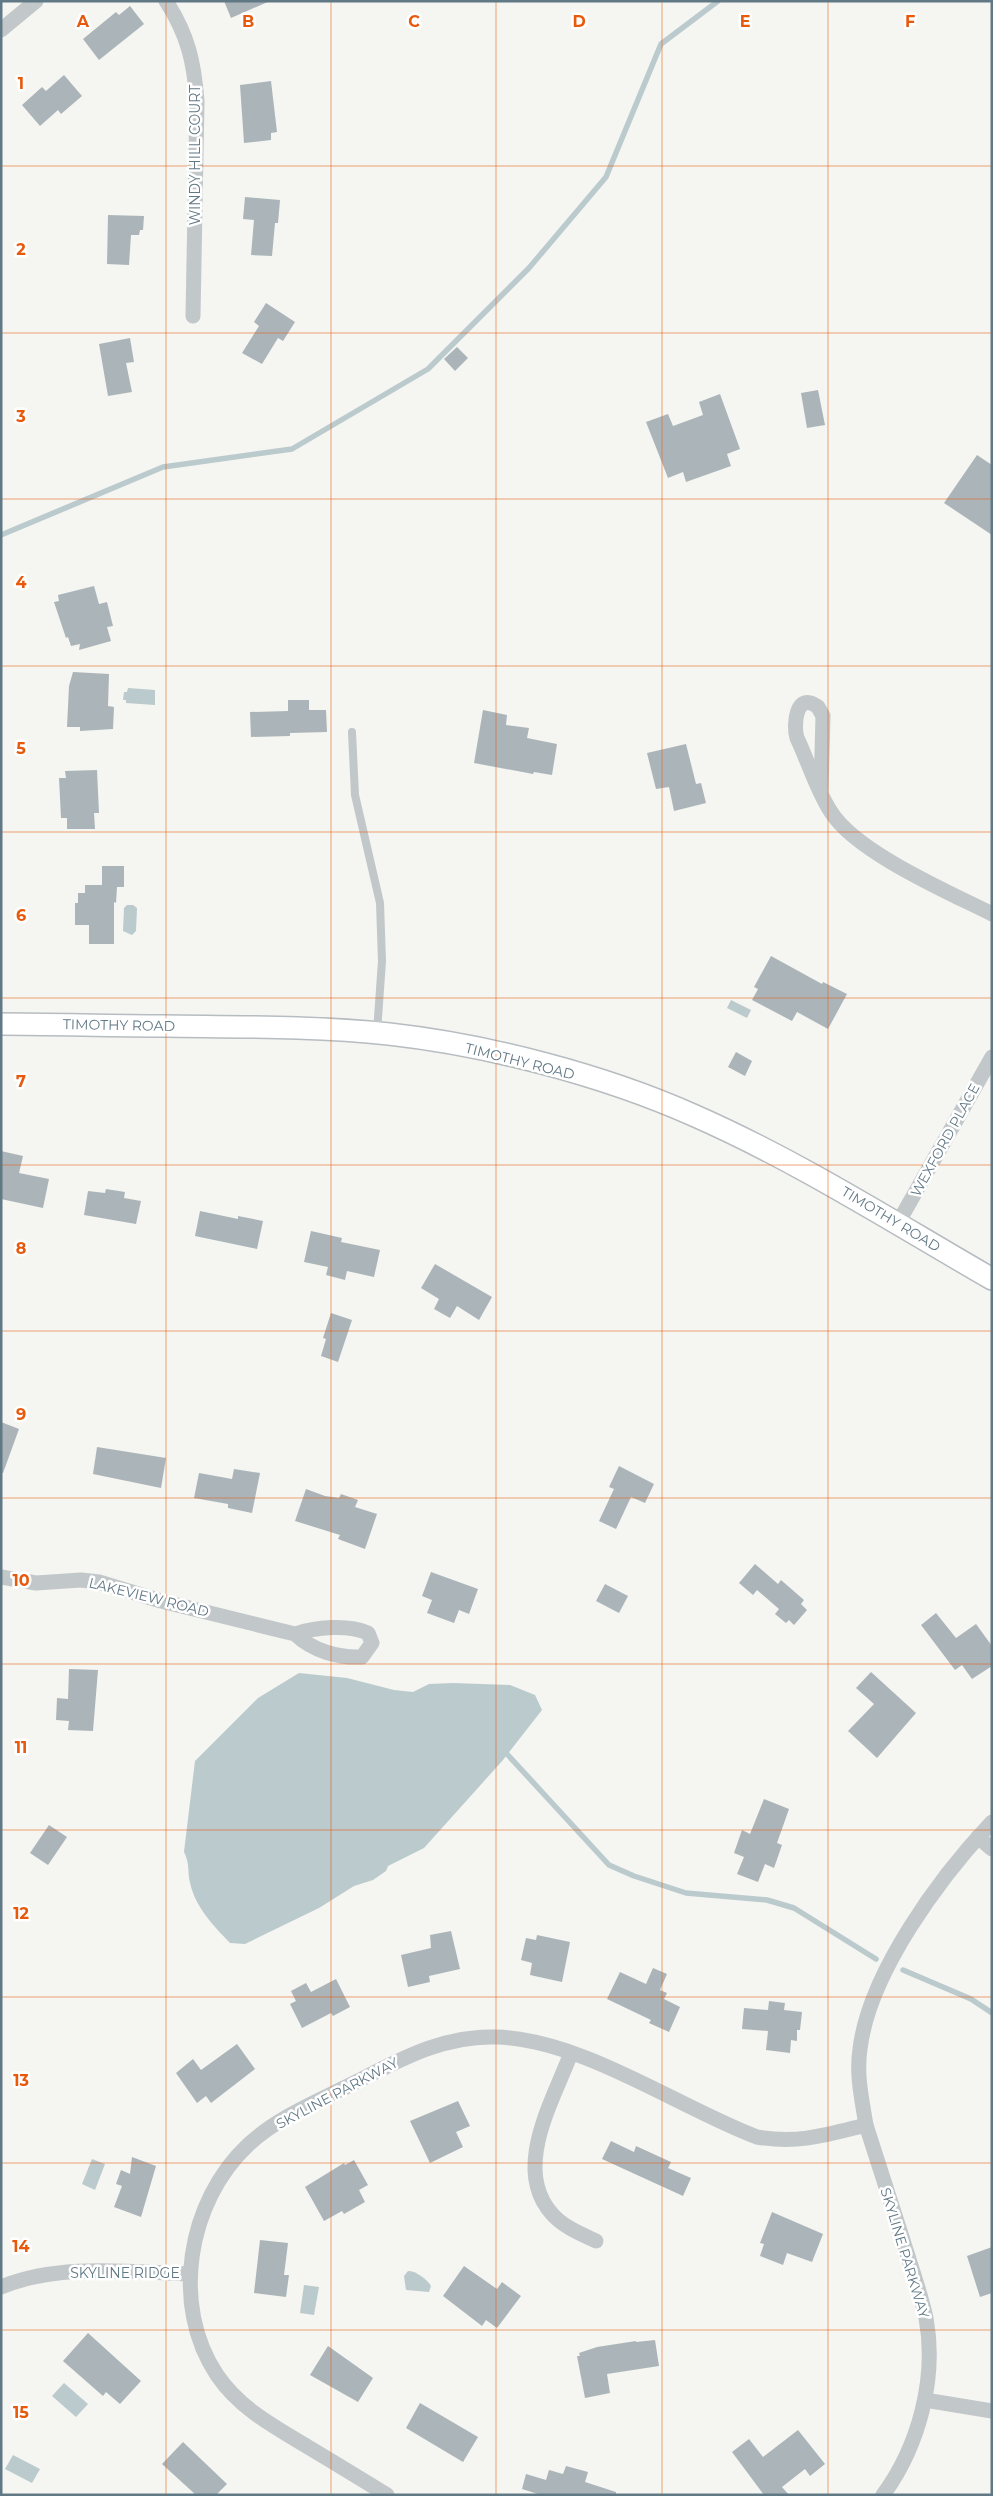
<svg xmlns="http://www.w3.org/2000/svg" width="993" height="2496" font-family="Montserrat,sans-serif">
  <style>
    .water { fill: #bbcacd }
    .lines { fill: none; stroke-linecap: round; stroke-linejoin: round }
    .stream { stroke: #bbcacd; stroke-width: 5.5 }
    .building { fill: #abb5b9 }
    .secondary-casing { stroke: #b6bcc0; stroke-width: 24 }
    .lane { stroke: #c2c7ca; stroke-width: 8 }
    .street { stroke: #c2c7ca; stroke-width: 15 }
    .secondary { stroke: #fff; stroke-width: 21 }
    .grid { fill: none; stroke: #e8590c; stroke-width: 1; stroke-opacity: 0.55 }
    .labels { text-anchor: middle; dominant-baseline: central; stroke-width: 5; stroke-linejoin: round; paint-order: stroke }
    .street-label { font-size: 14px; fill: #617885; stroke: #fff }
    .grid-label { font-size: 16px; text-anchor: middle; font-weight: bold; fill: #e8590c; stroke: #fff; stroke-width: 5; stroke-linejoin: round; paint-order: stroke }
  </style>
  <rect width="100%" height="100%" fill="#f5f5f1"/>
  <g class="water">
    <path d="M128 688 155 690V705L126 703V700H123L124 692H127Z"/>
    <path d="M127 905H133L137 908 136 931 132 935 123 931 124 908Z"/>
    <path d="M731 1000 751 1010 747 1018 727 1008Z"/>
    <path d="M299 1673 347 1678 394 1690 413 1692 429 1684 453 1683 510 1685 535 1695 542 1710 503 1760 424 1848 388 1866 386 1871 373 1880 354 1886 319 1908 245 1944 230 1943C211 1923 194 1906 189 1878 188 1868 189 1862 184 1852L195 1761 258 1698Z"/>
    <path d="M92 2159 105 2164 95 2190 82 2184Z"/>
    <path d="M408 2271C416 2271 427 2279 431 2286L429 2292 406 2290 404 2276Z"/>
    <path d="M304 2285 319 2287 314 2315 300 2313Z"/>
    <path d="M64 2383 88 2404 76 2417 52 2396Z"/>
    <path d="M13 2455 40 2469 32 2483 5 2469Z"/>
  </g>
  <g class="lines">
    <g class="stream">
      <path d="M1 535 163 467 292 449 428 369 529 268 606 177 661 44 718 1"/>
      <path d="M507 1754 609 1865 634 1876 686 1893 767 1900 794 1908 876 1959"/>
      <path d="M903 1970 971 1999 992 2013"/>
    </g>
  </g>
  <g class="building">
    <path d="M224 1H270L231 18Z"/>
    <path d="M130 6 144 24 99 60 83 39 116 12 119 15Z"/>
    <path d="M64 75 82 96 61 114 58 110 40 126 22 105 42 87 46 91Z"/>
    <path d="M271 81 277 132 271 133V140L244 143 240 85Z"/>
    <path d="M245 197 280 200 278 223H275L272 256 251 255 254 220 243 219Z"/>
    <path d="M108 215 144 216 143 230H140L139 235H131L129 265 107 264Z"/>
    <path d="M266 303 295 322 283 341 278 338 262 364 242 353 259 326 254 322Z"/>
    <path d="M130 338 134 362 126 363 132 392 108 396 99 344Z"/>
    <path d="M457 347 468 358 455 371 444 359Z"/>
    <path d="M818 390 825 425 807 428 801 393Z"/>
    <path d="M720 394 740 449 727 454 731 466 686 482 683 472 668 478 646 422 668 414 673 426 703 415 699 402Z"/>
    <path d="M977 455 992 465V535L944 503Z"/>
    <path d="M94 586 99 604 107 602 113 626 107 627 111 641 79 650 80 644 71 646 68 637 66 638 54 602 59 601 58 595Z"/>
    <path d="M73 672 109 674 108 706 114 707 113 729 80 731V727H67L69 686Z"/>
    <path d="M288 700H309V710H326L327 732 290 733V736L251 737 250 712 288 711Z"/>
    <path d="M483 710 507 715 506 725 529 728 527 738 557 744 552 775 534 772 533 774 474 763Z"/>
    <path d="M686 744 696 784 701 783 706 803 674 811 669 787 656 789 647 753Z"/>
    <path d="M97 770 99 813H94L95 829H67V818H61L59 778H66L65 771Z"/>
    <path d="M102 866H124V887H117L116 903 114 902V944H89V925H75V903H78V893H85V885H102Z"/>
    <path d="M771 956 822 984 823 982 847 994 828 1029 797 1012 792 1021 752 1000 758 989 754 987Z"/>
    <path d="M736 1052 752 1061 745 1076 728 1067Z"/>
    <path d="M1 1151 23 1156 19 1173 49 1179 43 1208 1 1199Z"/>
    <path d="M106 1189 125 1192 124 1198 141 1201 136 1224 84 1215 88 1191 105 1193Z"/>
    <path d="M200 1211 238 1219V1216L263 1221 257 1249 195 1236Z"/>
    <path d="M311 1231 342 1238 341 1242 380 1250 374 1277 347 1271 345 1280 326 1275 328 1267 304 1262Z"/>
    <path d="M435 1264 492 1297 479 1320 457 1306 450 1318 434 1309 439 1299 421 1288Z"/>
    <path d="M331 1313 352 1320 338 1362 321 1356 326 1339 323 1338Z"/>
    <path d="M1 1422 19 1429 3 1473H1Z"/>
    <path d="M97 1447 166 1458 161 1488 93 1474Z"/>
    <path d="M619 1466 654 1484 645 1503 631 1497 616 1529 599 1521 614 1489 609 1487Z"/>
    <path d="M234 1469 260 1473 252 1513 228 1508V1504L194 1498 199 1473 232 1479Z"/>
    <path d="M306 1489 325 1496 339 1498 341 1494 358 1500 355 1507 377 1514 365 1549 338 1539 340 1535 295 1521Z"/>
    <path d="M755 1564 778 1584 781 1580 804 1600 801 1604 807 1610 794 1625 789 1620 786 1623 775 1614 779 1609 757 1590 753 1595 739 1583Z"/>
    <path d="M431 1572 478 1589 469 1614 459 1610 454 1623 427 1613 432 1600 422 1596Z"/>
    <path d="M605 1584 628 1596 619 1613 596 1601Z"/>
    <path d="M936 1613 956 1638 976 1624 992 1646V1666L972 1679 962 1665 955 1670 921 1625Z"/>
    <path d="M69 1669 98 1670 93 1731 68 1730 69 1721 56 1720 57 1698 68 1699Z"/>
    <path d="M871 1672 916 1713 877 1758 848 1731 874 1704 856 1688Z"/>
    <path d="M764 1799 789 1809 777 1843 782 1845 774 1868 765 1864 758 1882 737 1874 744 1857 734 1853 742 1830 750 1834Z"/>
    <path d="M49 1825 67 1837 48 1865 30 1853Z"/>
    <path d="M451 1931 460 1969 429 1976 430 1982 408 1987 401 1955 431 1948 430 1935Z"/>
    <path d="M537 1935 570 1942 562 1982 530 1975 532 1963 521 1960 526 1938 536 1940Z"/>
    <path d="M653 1968 667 1974 660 1990 667 1993 664 1999 680 2007 669 2032 649 2023 651 2020 607 1999 620 1972 646 1984Z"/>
    <path d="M336 1979 350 2007 333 2016 331 2013 302 2028 290 2004 296 2001 291 1991 306 1983 311 1992Z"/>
    <path d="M769 2001 785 2003 784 2010 802 2012 800 2030H797V2041L791 2040 790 2053 766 2050 768 2031 742 2029 744 2008 768 2010Z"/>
    <path d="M237 2044 255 2069 211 2103 206 2096 197 2103 176 2073 193 2059 201 2070Z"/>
    <path d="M458 2101 470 2126 456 2132 463 2147 430 2163 410 2121Z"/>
    <path d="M611 2141 634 2152 636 2146 671 2162 668 2168 691 2178 683 2196 602 2159Z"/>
    <path d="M132 2157 156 2166 141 2217 114 2207 122 2186 116 2184 121 2170 130 2174Z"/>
    <path d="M354 2160 368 2185 359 2190 365 2202 344 2214 342 2211 324 2221 305 2187 344 2163 345 2165Z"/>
    <path d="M772 2212 823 2234 812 2262 787 2253 783 2265 760 2256 764 2244 760 2243Z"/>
    <path d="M260 2240 288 2243 284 2275H289L286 2297 254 2293Z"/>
    <path d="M992 2247V2293L980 2297 967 2256Z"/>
    <path d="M464 2266 497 2289 502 2282 521 2296 497 2328 486 2320 482 2326 443 2296Z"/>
    <path d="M88 2333 141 2381 120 2404 106 2392 103 2396 63 2361Z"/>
    <path d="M655 2340 659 2366 607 2374 610 2393 585 2398 577 2356H580L579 2353 597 2347 636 2341V2342Z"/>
    <path d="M328 2346 373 2378 358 2402 310 2375Z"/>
    <path d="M420 2403 478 2437 463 2462 406 2428Z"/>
    <path d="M798 2430 825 2464 810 2476 805 2469 782 2487 789 2495H764L732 2452 749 2439 763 2457Z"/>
    <path d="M183 2442 227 2484 216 2495H196L162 2464Z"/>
    <path d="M566 2466 588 2472 585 2482 616 2492V2495H541L522 2489 526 2474 546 2480 549 2470 563 2474Z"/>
  </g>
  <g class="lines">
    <g class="secondary-casing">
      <path id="secondary" d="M1 1024C55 1024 110 1026 164 1026 239 1027 315 1026 389 1034 488 1045 603 1075 693 1115 798 1161 893 1222 992 1279"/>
    </g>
    <path class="lane" d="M352 732 355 795 380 903 382 961 377 1032"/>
    <g class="street">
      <path d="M166 1C188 35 194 62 197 101L193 316"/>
      <path d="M1 30 36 1"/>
      <path d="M821 791 823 716 818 707C796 690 793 725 797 738 808 761 817 791 831 812 856 852 948 892 992 914"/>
      <path d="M898 1223 992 1057"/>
      <path d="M1 1577 36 1583 81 1580 99 1582 161 1601 295 1634C313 1651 338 1658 362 1657L372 1643 368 1633C348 1624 315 1627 295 1634"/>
      <path d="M978 1837 992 1849"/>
      <path d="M571 2053C553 2101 511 2170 553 2215 564 2227 581 2234 596 2241"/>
      <path d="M866 2125C862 2100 856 2075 860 2049 869 1973 940 1877 992 1822"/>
      <path d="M1 2287C60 2263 128 2272 190 2274"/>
      <path d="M925 2400 992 2411"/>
      <path d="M387 2495C361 2479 335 2463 308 2447 275 2427 240 2409 217 2375 170 2305 188 2201 248 2145 279 2116 321 2100 358 2081 403 2058 445 2035 497 2037 583 2040 676 2106 757 2137 799 2144 826 2135 866 2125 878 2162 890 2200 902 2237 910 2264 920 2290 926 2318 937 2378 919 2446 883 2495"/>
    </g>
    <use href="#secondary" class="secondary"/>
  </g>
  <path class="grid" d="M166 1V2495M331 1V2495M496 1V2495M662 1V2495M828 1V2495M1 166H992M1 333H992M1 499H992M1 666H992M1 832H992M1 998H992M1 1165H992M1 1331H992M1 1498H992M1 1664H992M1 1830H992M1 1997H992M1 2163H992M1 2330H992"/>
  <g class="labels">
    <g class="street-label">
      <text transform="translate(195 155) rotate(-90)">WINDY HILL COURT</text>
      <text transform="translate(119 1025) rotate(1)">TIMOTHY ROAD</text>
      <text transform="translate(520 1061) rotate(14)">TIMOTHY ROAD</text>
      <text transform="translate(945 1140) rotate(-61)">WEXFORD PLACE</text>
      <text transform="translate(891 1219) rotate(31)">TIMOTHY ROAD</text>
      <text transform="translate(149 1597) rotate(14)">LAKEVIEW ROAD</text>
      <text transform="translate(337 2093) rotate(-28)">SKYLINE PARKWAY</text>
      <text transform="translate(905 2253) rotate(73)">SKYLINE PARKWAY</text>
      <text x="125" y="2273">SKYLINE RIDGE</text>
    </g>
  </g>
  <g class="grid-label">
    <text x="83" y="27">A</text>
    <text x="248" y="27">B</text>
    <text x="414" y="27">C</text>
    <text x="579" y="27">D</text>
    <text x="745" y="27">E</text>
    <text x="910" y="27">F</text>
    <text x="21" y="89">1</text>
    <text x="21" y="255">2</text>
    <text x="21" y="422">3</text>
    <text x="21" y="588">4</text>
    <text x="21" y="754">5</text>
    <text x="21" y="921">6</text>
    <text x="21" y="1087">7</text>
    <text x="21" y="1254">8</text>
    <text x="21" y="1420">9</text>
    <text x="21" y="1586">10</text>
    <text x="21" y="1753">11</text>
    <text x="21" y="1919">12</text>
    <text x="21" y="2086">13</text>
    <text x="21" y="2252">14</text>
    <text x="21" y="2418">15</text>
  </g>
  <rect width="993" height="2496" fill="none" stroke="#617885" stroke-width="5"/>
</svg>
